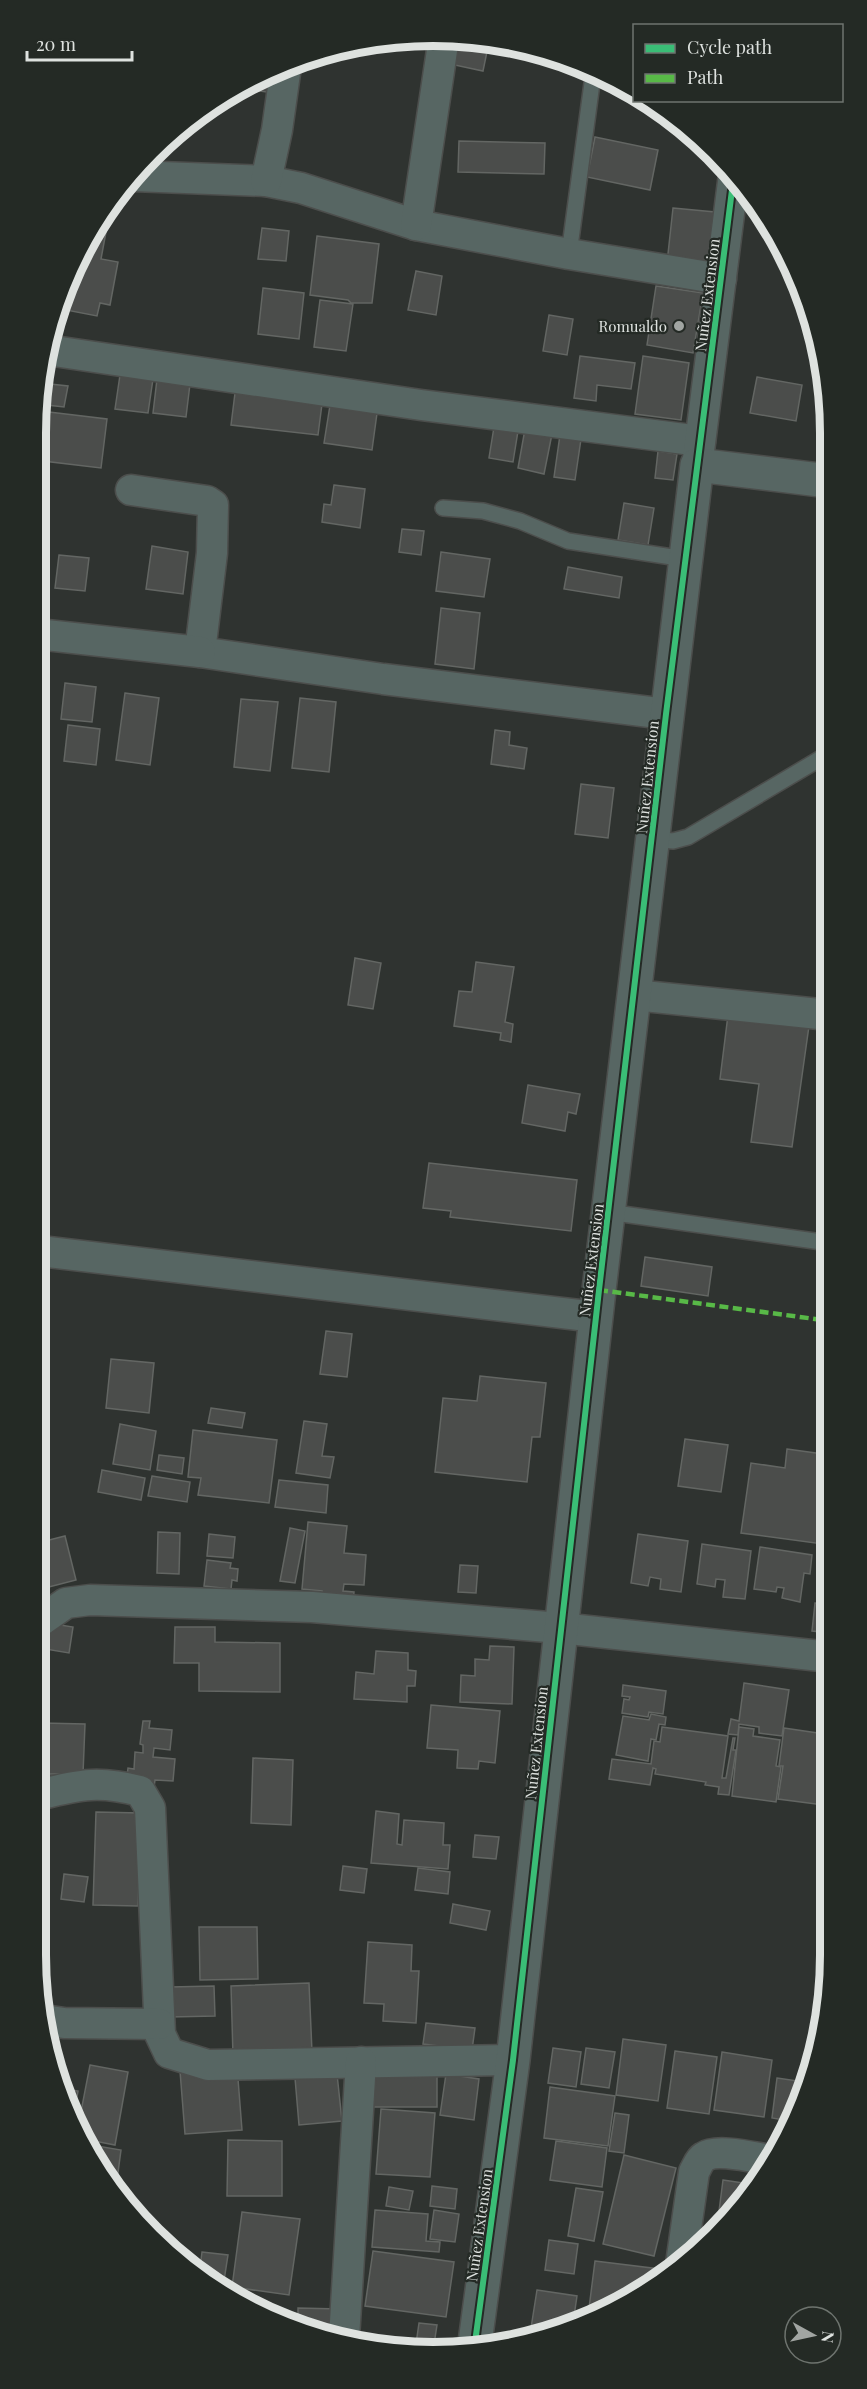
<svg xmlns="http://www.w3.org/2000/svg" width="867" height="2389" font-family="'Playfair Display',serif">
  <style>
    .building { fill: #4b4d4b; stroke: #636663; stroke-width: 1.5 }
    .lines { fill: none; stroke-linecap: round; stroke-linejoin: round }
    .service-casing { stroke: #4c4e4c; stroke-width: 18 }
    .minor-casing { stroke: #4c4e4c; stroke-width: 33 }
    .tertiary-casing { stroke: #4c4e4c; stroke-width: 36 }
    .service { stroke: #576663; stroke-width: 15 }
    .minor { stroke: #576663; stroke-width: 30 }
    .tertiary { stroke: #576663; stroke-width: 33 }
    .quiet { stroke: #58b947; stroke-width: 4.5; stroke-dasharray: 9 4.5; stroke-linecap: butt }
    .cycleway-casing { stroke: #242a25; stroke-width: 10 }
    .cycleway { stroke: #3abd76; stroke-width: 6 }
    .poi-dot { fill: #a1a5a2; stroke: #242a25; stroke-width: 2 }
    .labels { text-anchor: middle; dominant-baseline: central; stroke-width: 4.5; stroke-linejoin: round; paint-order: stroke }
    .street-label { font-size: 15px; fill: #dee2df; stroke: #242a25 }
    .poi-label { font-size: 15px; fill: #dee2df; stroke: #242a25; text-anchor: end }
    .rim { fill: none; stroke: #dee2df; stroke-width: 8 }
  </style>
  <rect width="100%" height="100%" fill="#2f3330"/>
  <g class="building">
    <path d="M455 37 489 42 483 71 450 64Z"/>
    <path d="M278 70 274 93 239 88Z"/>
    <path d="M595 137 658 150 650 190 587 177Z"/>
    <path d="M459 141 545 143 544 174 458 172Z"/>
    <path d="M673 208 715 212 709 268 667 263Z"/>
    <path d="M262 228 289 231 286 261 258 259Z"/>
    <path d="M94 230 106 232 101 259 118 262 110 305 100 303 97 316 66 310 75 263Z"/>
    <path d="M317 236 379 244 372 303H351L348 300 310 295Z"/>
    <path d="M416 271 442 276 436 315 408 310Z"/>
    <path d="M656 286 703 293 693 353 647 345Z"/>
    <path d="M263 288 304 293 299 339 258 334Z"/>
    <path d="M320 300 353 304 346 351 314 347Z"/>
    <path d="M549 315 573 319 567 355 543 351Z"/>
    <path d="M580 356 635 363 631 389 597 385 596 401 574 398Z"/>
    <path d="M643 356 689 363 681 420 635 414Z"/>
    <path d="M120 375 153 379 148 413 115 409Z"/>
    <path d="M757 377 802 385 796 421 750 413Z"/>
    <path d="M157 379 190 384 186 417 153 413Z"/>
    <path d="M50 384 68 386 64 407 47 405Z"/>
    <path d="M235 393 322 404 318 435 231 425Z"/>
    <path d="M331 399 378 406 372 450 324 443Z"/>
    <path d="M49 412 107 419 101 468 43 461Z"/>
    <path d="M494 427 518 431 513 462 489 458Z"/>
    <path d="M525 429 552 434 544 474 518 468Z"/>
    <path d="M560 435 581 439 575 480 554 477Z"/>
    <path d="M658 451 677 454 673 480 655 478Z"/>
    <path d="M334 485 365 489 360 528 322 522 324 504 331 505Z"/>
    <path d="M624 503 654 508 648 545 618 540Z"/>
    <path d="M402 529 424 531 421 555 399 552Z"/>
    <path d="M152 546 188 552 183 594 146 589Z"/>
    <path d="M441 552 490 559 484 597 436 591Z"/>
    <path d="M59 555 89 558 85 591 55 588Z"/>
    <path d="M568 567 622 577 619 598 564 589Z"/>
    <path d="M441 608 480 613 474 669 435 664Z"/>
    <path d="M65 683 96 687 92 722 61 719Z"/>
    <path d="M125 693 159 698 150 765 116 760Z"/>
    <path d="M300 698 336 702 329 772 292 768Z"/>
    <path d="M241 699 278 702 270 771 234 767Z"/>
    <path d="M68 725 100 729 96 765 64 761Z"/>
    <path d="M495 730 510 732 509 745 527 748 524 769 491 764Z"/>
    <path d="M581 784 614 788 608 838 575 834Z"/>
    <path d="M355 958 381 963 373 1009 348 1005Z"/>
    <path d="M476 962 514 967 505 1022 513 1024 511 1042 500 1040 501 1033 454 1026 459 991 472 992Z"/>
    <path d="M728 1015 809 1026 792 1147 751 1142 759 1084 720 1079Z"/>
    <path d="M528 1085 580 1094 576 1114 568 1112 565 1131 522 1123Z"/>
    <path d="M429 1163 577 1180 571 1231 450 1217 451 1211 423 1208Z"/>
    <path d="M645 1257 712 1267 708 1296 641 1286Z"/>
    <path d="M326 1331 352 1334 347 1377 320 1374Z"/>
    <path d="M111 1359 154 1363 149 1413 106 1408Z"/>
    <path d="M480 1376 546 1383 540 1437H532L527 1482 435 1472 443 1398 477 1401Z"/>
    <path d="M211 1408 245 1413 242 1428 208 1423Z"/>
    <path d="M304 1421 327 1424 322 1456 334 1457 330 1478 296 1473Z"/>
    <path d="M120 1424 156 1431 150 1470 113 1464Z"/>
    <path d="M193 1430 277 1440 269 1503 198 1495 201 1478 188 1477Z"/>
    <path d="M685 1439 728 1445 721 1492 678 1486Z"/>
    <path d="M787 1449 830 1455V1545L741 1533 751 1463 785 1468Z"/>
    <path d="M159 1455 184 1458 182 1474 157 1470Z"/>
    <path d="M102 1470 145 1478 141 1500 98 1492Z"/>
    <path d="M152 1476 190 1482 187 1502 148 1496Z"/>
    <path d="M279 1480 328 1485 326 1513 275 1507Z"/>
    <path d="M308 1522 347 1526 344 1553 366 1555 364 1585 344 1584 343 1591 354 1592 353 1603 321 1601 322 1591 302 1589Z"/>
    <path d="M290 1528 305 1531 295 1583 280 1581Z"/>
    <path d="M158 1532 180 1533 179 1574 157 1573Z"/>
    <path d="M209 1534 235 1537 233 1558 207 1556Z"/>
    <path d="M638 1534 688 1541 681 1592 660 1589 661 1579 650 1577 648 1586 631 1583Z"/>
    <path d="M65 1536 76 1580 41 1589V1542Z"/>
    <path d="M702 1544 751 1551 745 1599 723 1597 725 1580 716 1579 715 1587 697 1584Z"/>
    <path d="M760 1547 812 1555 810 1574 804 1573 800 1602 782 1598 784 1588 777 1587 776 1592 754 1589Z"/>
    <path d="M824 1549 830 1550V1599L817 1597Z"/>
    <path d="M207 1560 231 1563 230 1568 238 1569 237 1581 232 1580 231 1589 204 1586Z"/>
    <path d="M460 1565 478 1566 476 1593 458 1592Z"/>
    <path d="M815 1603 830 1605V1633L812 1631Z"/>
    <path d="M48 1623 73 1627 69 1653 45 1649Z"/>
    <path d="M175 1627H215V1642L280 1643V1692L199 1691V1663H174Z"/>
    <path d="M490 1646 514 1647 512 1704 460 1702 461 1675 475 1676V1659L489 1660Z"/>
    <path d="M376 1651 408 1653V1670L416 1671 415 1686H407V1702L354 1699 356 1672 374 1674Z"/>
    <path d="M744 1683 789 1690 782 1736 759 1733V1727L739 1724 738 1735 728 1734 731 1719 739 1721Z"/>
    <path d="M623 1685 666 1691 663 1714 649 1712 648 1717 622 1713 624 1699 629 1700 630 1697 622 1696Z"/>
    <path d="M431 1705 500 1711 495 1763 479 1761 478 1769 457 1768 458 1750 427 1748Z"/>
    <path d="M651 1714 666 1717 665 1725 659 1724 656 1740 651 1739 648 1761 616 1755 623 1716 649 1720Z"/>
    <path d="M143 1721H150L149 1728 172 1730 170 1750 154 1748 153 1757 175 1759 173 1781 155 1780 154 1787 127 1776 128 1768 134 1769 135 1752 143 1753V1745L140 1744Z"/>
    <path d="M42 1723 85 1724 83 1774H42Z"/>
    <path d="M662 1727 728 1736 722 1778H726L733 1738H735L733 1750H736L729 1795 718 1794 719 1787 705 1785 706 1782 655 1774 656 1769 653 1768 650 1785 609 1779 612 1759 651 1764 654 1741 660 1742Z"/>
    <path d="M739 1727 754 1729 753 1736 780 1740 776 1766 781 1767 776 1802 732 1796Z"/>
    <path d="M784 1728 831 1735V1806L778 1799 783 1766H779Z"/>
    <path d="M253 1758 293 1760 291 1825 251 1823Z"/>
    <path d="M376 1811 399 1814 397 1844 402 1845 404 1820 444 1823 443 1845H450L448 1869 371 1863Z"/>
    <path d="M96 1812 140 1813 138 1906 93 1905Z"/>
    <path d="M475 1835 499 1837 496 1859 473 1857Z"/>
    <path d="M343 1866 367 1869 364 1893 340 1890Z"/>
    <path d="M418 1868 450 1872 448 1894 415 1890Z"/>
    <path d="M64 1874 88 1877 84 1902 61 1899Z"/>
    <path d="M453 1904 490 1911 486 1930 450 1923Z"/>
    <path d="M199 1927H257L258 1979 200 1980Z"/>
    <path d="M368 1942 412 1945 411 1971H419L416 2023 383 2021 384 2004 364 2003Z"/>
    <path d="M309 1983 312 2052 233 2056 231 1986Z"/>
    <path d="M214 1986 215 2016 170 2017V1987Z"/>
    <path d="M426 2023 475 2028 472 2050 423 2044Z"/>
    <path d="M623 2039 666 2045 658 2101 616 2095Z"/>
    <path d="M553 2048 581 2052 576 2087 548 2083Z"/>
    <path d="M586 2048 615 2052 609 2088 581 2084Z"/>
    <path d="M675 2051 717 2057 709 2114 667 2108Z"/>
    <path d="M722 2052 772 2060 764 2117 714 2110Z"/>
    <path d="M90 2065 128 2072 115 2145 94 2141V2136L83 2134 78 2127Z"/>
    <path d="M237 2066 242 2130 185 2134 180 2071Z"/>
    <path d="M373 2071 437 2072V2107H372Z"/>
    <path d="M337 2074 342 2121 299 2125 295 2078Z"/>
    <path d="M446 2074 479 2079 474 2120 440 2115Z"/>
    <path d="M777 2078 805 2082 803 2089 789 2121 772 2118Z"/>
    <path d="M550 2087 615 2096 608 2146 544 2138Z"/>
    <path d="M60 2088 78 2091 73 2119 66 2107Z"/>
    <path d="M381 2109 435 2113 430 2177 376 2174Z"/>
    <path d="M615 2113 629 2115 624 2153 609 2151Z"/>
    <path d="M85 2138 92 2139 91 2145 121 2150 116 2187Z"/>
    <path d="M228 2140 282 2141V2196H227Z"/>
    <path d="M556 2141 607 2148 602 2187 550 2180Z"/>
    <path d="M624 2155 676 2168 654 2256 603 2244Z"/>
    <path d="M723 2180 757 2185 728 2221 718 2219Z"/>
    <path d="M432 2186 457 2189 455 2209 430 2206Z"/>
    <path d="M389 2187 413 2191 409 2210 386 2206Z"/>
    <path d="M576 2188 603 2192 594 2241 568 2236Z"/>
    <path d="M375 2210 428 2214 426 2241 440 2242 439 2252 372 2247Z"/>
    <path d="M434 2210 459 2214 455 2242 430 2239Z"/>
    <path d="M242 2212 300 2219 289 2295 232 2287Z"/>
    <path d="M705 2232 717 2233 703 2246Z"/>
    <path d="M549 2240 578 2244 574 2274 545 2270Z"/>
    <path d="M373 2251 454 2262 446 2317 365 2306Z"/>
    <path d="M202 2252 228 2255 223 2287 215 2285 199 2276Z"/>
    <path d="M595 2261 660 2269 659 2283 588 2316Z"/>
    <path d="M537 2290 577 2296 573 2323 555 2331 531 2328Z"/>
    <path d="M298 2308 339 2309 338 2336 298 2324Z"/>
    <path d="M419 2323 437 2325 433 2351H415Z"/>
    <path d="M369 2345 406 2349 382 2350Z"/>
  </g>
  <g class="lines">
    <g class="service-casing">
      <g id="service">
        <path d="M569 254 592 83"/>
        <path d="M443 508 483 511 520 521 568 541 685 559"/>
        <path d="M652 839 673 841 688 837 828 754"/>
        <path d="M608 1212 829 1243"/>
      </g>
    </g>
    <g class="minor-casing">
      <g id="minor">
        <path d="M133 176 266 181 301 188 416 225 569 254 721 279"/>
        <path d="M266 181 277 130 286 66"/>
        <path d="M416 225 444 37"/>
        <path d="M47 350 421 405 700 441"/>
        <path d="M698 459 734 174"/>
        <path d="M131 490 207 501 213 505 212 553 200 652 383 679 666 714"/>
        <path d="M37 634 200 652"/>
        <path d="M634 995 829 1015"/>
        <path d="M40 1251 596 1317"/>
        <path d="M42 1620 66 1603 90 1600 312 1607 560 1628 830 1657"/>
        <path d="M42 1794C82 1784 100 1781 140 1791L150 1808 160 2034 169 2053 208 2065 513 2060"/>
        <path d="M44 2020 64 2023 159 2024"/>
        <path d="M681 2264 694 2172C697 2167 699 2160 704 2157 717 2148 756 2158 771 2160"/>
        <path d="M344 2338 361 2062"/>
      </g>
    </g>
    <g class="tertiary-casing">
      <path id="tertiary" d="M474 2350 513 2060 599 1290 697 465 828 481"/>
    </g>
    <use href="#service" class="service"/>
    <use href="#minor" class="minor"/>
    <use href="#tertiary" class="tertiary"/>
    <path class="quiet" d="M599 1290 830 1321"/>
    <g class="cycleway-casing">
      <path id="cycleway" d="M474 2350 513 2060 599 1290 666 714 734 174"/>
    </g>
    <use href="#cycleway" class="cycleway"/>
  </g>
  <circle class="poi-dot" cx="679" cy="326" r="6"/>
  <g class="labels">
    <g class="street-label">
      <text transform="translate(707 295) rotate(-83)">Nuñez Extension</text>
      <text transform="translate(647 777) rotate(-84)">Nuñez Extension</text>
      <text transform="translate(591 1260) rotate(-83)">Nuñez Extension</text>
      <text transform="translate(536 1743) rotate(-84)">Nuñez Extension</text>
      <text transform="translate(479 2225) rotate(-82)">Nuñez Extension</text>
    </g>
    <g class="poi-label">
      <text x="667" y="326">Romualdo</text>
    </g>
  </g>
  <path d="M0 0H867V2389H0ZM433 46H433A387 387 0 0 1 820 433V1955A387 387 0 0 1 433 2342H433A387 387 0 0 1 46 1955V433A387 387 0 0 1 433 46Z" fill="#242a25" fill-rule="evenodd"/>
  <path class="rim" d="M433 46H433A387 387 0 0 1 820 433V1955A387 387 0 0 1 433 2342H433A387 387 0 0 1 46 1955V433A387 387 0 0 1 433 46Z"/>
  <rect x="633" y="24" width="210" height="78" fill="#242a25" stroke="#6e746f" stroke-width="1.5"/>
  <rect x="645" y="44" width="30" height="9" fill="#3abd76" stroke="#6e746f" stroke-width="1.5"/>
  <text x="687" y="54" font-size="18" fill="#dee2df">Cycle path</text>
  <rect x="645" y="74" width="30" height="9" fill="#58b947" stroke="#6e746f" stroke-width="1.5"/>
  <text x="687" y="84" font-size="18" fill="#dee2df">Path</text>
  <g transform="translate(813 2335) rotate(98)"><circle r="28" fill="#242a25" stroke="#6e746f" stroke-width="1.5"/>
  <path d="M0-4.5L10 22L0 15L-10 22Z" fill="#a1a5a2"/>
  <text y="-9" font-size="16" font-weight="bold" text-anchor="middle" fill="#dee2df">N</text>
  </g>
  <path d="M27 51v9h105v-9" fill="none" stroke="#dee2df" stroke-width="3"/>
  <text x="36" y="51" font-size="18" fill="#dee2df" stroke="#242a25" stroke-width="4.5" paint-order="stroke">20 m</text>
</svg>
